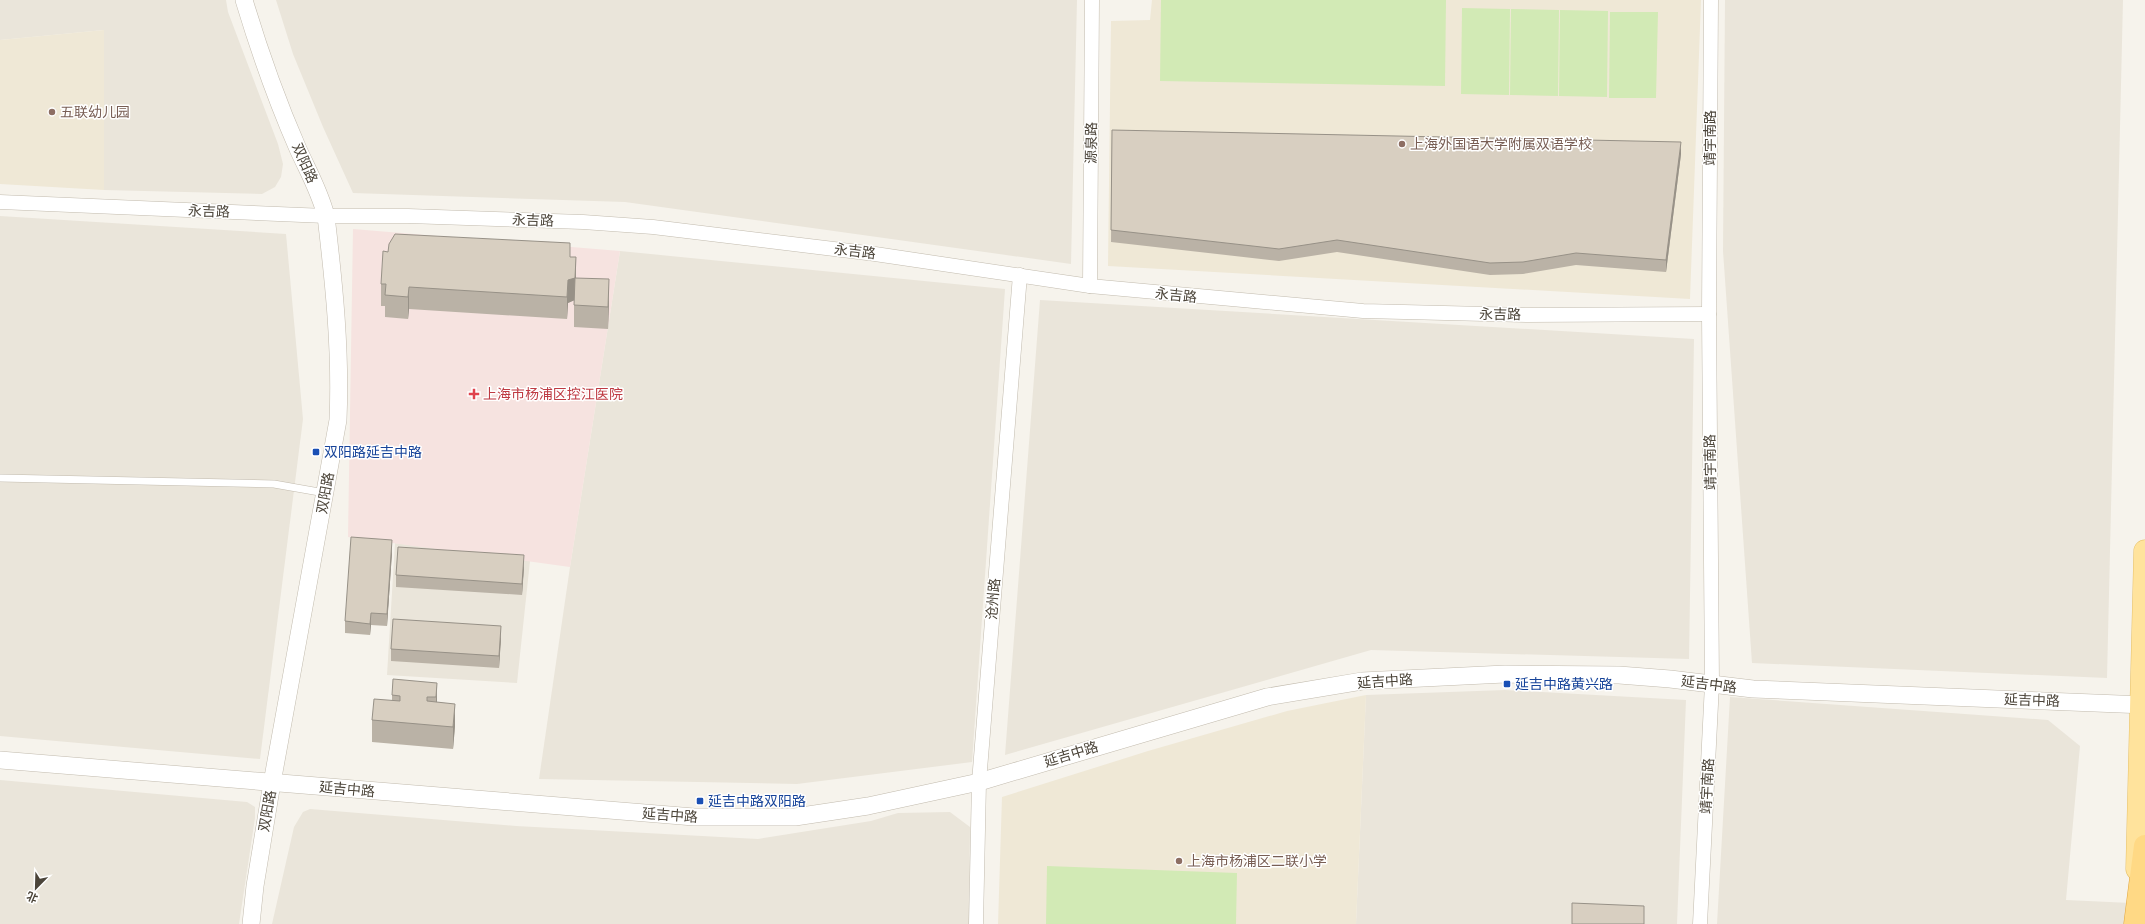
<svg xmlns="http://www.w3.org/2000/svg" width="2145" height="924" font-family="Quicksand,'Noto Sans SC',sans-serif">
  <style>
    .residential { fill: #eae5da }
    .education { fill: #efe8d6 }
    .medical { fill: #f6e3e0 }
    .green { fill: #d2eab5 }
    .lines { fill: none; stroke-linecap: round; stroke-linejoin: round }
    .service-casing { stroke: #c2bbae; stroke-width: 8 }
    .minor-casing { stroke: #c2bbae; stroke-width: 15 }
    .tertiary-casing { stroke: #c2bbae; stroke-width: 18 }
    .primary-casing { stroke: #e6c16a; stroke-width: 23 }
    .trunk-casing { stroke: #e0a43c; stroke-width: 23 }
    .service { stroke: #fff; stroke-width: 7 }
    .minor { stroke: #fff; stroke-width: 14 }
    .tertiary { stroke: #fff; stroke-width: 17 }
    .primary { stroke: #ffe39c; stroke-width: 22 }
    .trunk { stroke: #ffd985; stroke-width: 22 }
    .wall { fill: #bab2a6 }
    .shaded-wall { fill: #979187 }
    .building { fill: #d8cfc1; stroke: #979187 }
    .education-dot { fill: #8d6e63; stroke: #fff; stroke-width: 1.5 }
    .health-dot { fill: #e0444e; stroke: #fff; stroke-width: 1.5 }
    .transit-dot { fill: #1a4fb4; stroke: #fff; stroke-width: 1.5 }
    .labels { text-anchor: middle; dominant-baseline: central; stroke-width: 3; stroke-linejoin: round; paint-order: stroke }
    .education-label { font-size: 14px; fill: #785e54; stroke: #fff; text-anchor: start }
    .street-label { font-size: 14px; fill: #4b4439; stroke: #fff }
    .health-label { font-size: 14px; fill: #be3a42; stroke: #fff; text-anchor: start }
    .transit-label { font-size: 14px; fill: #164399; stroke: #fff; text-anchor: start }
  </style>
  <rect width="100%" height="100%" fill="#f6f3ec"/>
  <g class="residential">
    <path d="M0 0H226L228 12 278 144 283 164 281 177 275 187 262 194 104 190V30L0 40Z"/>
    <path d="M276 0H1077L1071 264 625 202 353 193 323 127 293 54Z"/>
    <path d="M1725 0H2123L2107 678 1752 663 1723 251Z"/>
    <path d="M0 216 286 234 303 419 260 759 0 736Z"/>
    <path d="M620 251 1005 289 972 762 797 784 539 779 570 567Z"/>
    <path d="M1040 300 1694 339 1689 659 1371 650 1005 755Z"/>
    <path d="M395 543 530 561 517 683 387 675Z"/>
    <path d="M1505 690 1686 700 1677 924H1356L1366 695Z"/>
    <path d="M1730 697 2048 720 2080 746 2066 900 2131 903 2129 924H1717Z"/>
    <path d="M0 780 247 802 255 807V818L239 924H0Z"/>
    <path d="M310 809 516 826 758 839 871 821 898 813 950 812 970 827 969 924H272L294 827 303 812Z"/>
  </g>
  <g class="education">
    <path d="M1152 0H1701L1690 299 1108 266 1111 21 1150 20Z"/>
    <path d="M104 30V190L0 184V40Z"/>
    <path d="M1366 695 1356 924H998L1002 797 1148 751 1287 711Z"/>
  </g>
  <path class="medical" d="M353 229 620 251 570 567 348 537Z"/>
  <g class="green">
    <path d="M1161 0H1446L1445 86 1160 81Z"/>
    <path d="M1462 8 1510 9 1509 95 1461 94Z"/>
    <path d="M1511 9 1559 10 1558 96 1510 95Z"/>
    <path d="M1560 10 1608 11 1607 97 1559 96Z"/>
    <path d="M1610 12H1658L1656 98H1609Z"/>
    <path d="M1047 866 1237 873 1236 924H1046Z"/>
  </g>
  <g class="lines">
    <g class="service-casing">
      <path id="service" d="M0 478 274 484 325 493"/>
    </g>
    <g class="minor-casing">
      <g id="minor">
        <path d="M0 202 326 216H408L583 222 653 227 875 254 1090 286 1363 311 1528 315 1709 314"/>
        <path d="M1090 286 1092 0"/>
        <path d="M976 924 979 782 1020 275"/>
        <path d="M1700 924 1712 684 1709 314 1711 0"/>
      </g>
    </g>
    <g class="tertiary-casing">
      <g id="tertiary">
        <path d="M244 0C259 50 277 101 298 149 308 171 320 192 326 216 334 284 341 351 338 420L272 783 255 886 251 924"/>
        <path d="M0 760 694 817H795L868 806 979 782 1267 697 1362 681 1505 674 1619 675 1670 679 1753 689 2145 705"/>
      </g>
    </g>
    <g class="primary-casing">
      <path id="primary" d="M2137 869 2145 551"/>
    </g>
    <g class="trunk-casing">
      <path id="trunk" d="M2135 924 2145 846"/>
    </g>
    <use href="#service" class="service"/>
    <use href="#minor" class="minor"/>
    <use href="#tertiary" class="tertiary"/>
    <use href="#primary" class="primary"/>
    <use href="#trunk" class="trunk"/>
  </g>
  <g class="wall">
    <path d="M1112 130 1681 154 1666 272 1576 265 1523 274 1490 275 1337 252 1279 261 1111 242Z"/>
    <path d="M570 257 576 278 609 301 608 329 574 327V300L568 303 567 319 409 309 408 319 385 317V306H381V284Z"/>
    <path d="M392 552 387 626 371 625 370 635 345 633V621Z"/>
    <path d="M524 567 522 595 396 587V575Z"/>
    <path d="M501 638 499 668 391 661V649Z"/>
    <path d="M437 683V702L455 726 453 749 372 742V720L392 700V695Z"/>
  </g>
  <g class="shaded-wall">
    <path d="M1681 142V154L1666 272V260Z"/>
    <path d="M576 257V279L575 300 568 303 567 319V297L568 280Z"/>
    <path d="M609 279V301L608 329V307Z"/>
    <path d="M409 287V309L408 319V297Z"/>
    <path d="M392 540V552L387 626V614Z"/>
    <path d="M524 555V567L522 595V584Z"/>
    <path d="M371 613V625L370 635V624Z"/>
    <path d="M501 626V638L499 668V656Z"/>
    <path d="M437 683V705L436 719V697Z"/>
    <path d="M455 704V726L453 749V727Z"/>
  </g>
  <g class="building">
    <path d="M1112 130 1681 142 1666 260 1576 253 1523 262 1490 263 1337 240 1279 249 1111 230Z"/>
    <path d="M395 234 570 243V257H576L575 278 568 280 567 297 409 287 408 297 385 295 386 284H381L383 251 388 252 389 244Z"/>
    <path d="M575 278 609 279 608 307 574 305Z"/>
    <path d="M351 537 392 540 387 614 371 613 370 624 345 621Z"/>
    <path d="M398 547 524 555 522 584 396 575Z"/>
    <path d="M393 619 501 626 499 656 391 649Z"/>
    <path d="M393 679 437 683 436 697H427V701L455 704 453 727 372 720 374 699 400 701V696L392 695Z"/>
    <path d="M1572 903 1644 906V924H1572Z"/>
  </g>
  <g class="education-dot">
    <circle cx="52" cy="112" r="4"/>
    <circle cx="1402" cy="144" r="4"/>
    <circle cx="1179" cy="861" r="4"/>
  </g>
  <path class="health-dot" d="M472 388h4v4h4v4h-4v4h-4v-4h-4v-4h4z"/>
  <g class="transit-dot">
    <rect x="312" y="448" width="8" height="8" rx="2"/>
    <rect x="1503" y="680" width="8" height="8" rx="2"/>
    <rect x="696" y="797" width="8" height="8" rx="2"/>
  </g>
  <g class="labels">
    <g class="education-label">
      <text x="60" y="112">五联幼儿园</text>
      <text x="1410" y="144">上海外国语大学附属双语学校</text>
      <text x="1187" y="861">上海市杨浦区二联小学</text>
    </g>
    <g class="street-label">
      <text transform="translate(1710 138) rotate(-90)">靖宇南路</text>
      <text transform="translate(1091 143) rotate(-89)">源泉路</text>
      <text transform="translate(305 163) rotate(66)">双阳路</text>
      <text transform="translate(209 211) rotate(2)">永吉路</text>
      <text transform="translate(533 220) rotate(2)">永吉路</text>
      <text transform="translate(855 251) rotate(7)">永吉路</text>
      <text transform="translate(1176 295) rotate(6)">永吉路</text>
      <text transform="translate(1500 314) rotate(1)">永吉路</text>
      <text transform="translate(1710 462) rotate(-91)">靖宇南路</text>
      <text transform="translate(325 493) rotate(-80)">双阳路</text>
      <text transform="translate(993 599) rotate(-85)">沧州路</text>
      <text transform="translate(1385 681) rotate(-4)">延吉中路</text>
      <text transform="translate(1709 684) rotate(7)">延吉中路</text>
      <text transform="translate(2032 700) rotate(2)">延吉中路</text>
      <text transform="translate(1071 754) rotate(-17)">延吉中路</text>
      <text transform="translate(1707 786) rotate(-87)">靖宇南路</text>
      <text transform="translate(347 789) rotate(5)">延吉中路</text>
      <text transform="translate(267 811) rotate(-80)">双阳路</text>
      <text transform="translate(670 815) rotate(4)">延吉中路</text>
    </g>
    <g class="health-label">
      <text x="483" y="394">上海市杨浦区控江医院</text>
    </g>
    <g class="transit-label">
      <text x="324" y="452">双阳路延吉中路</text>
      <text x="1515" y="684">延吉中路黄兴路</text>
      <text x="708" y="801">延吉中路双阳路</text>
    </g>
  </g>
  <g transform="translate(36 888) rotate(203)" stroke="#ffffff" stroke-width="3" paint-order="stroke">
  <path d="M0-3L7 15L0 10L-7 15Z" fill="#4b4439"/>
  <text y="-6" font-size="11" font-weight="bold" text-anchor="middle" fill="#4b4439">北</text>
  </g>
</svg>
